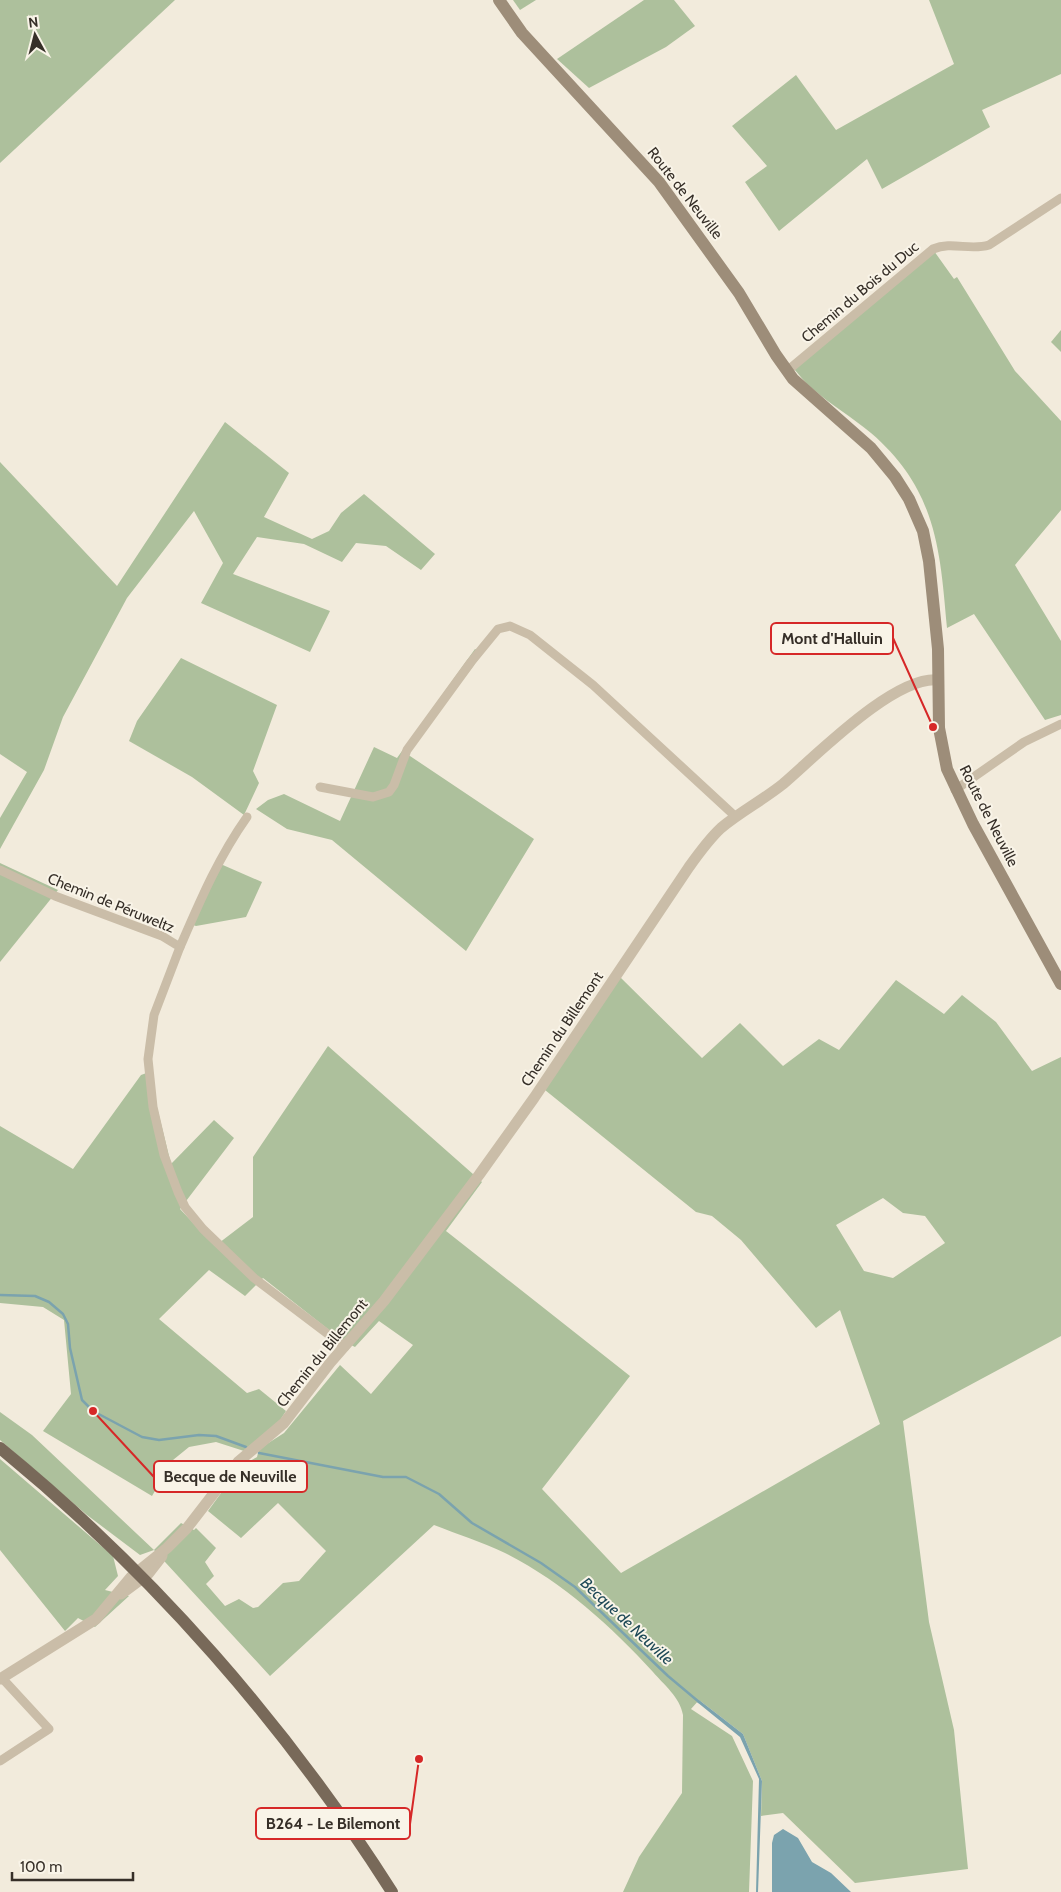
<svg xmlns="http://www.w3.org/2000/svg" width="1061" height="1892" font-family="Cabin,sans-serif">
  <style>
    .green { fill: #adc09c; fill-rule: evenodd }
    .water { fill: #7ba3ae }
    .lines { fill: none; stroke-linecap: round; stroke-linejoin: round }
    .stream { stroke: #7ba3ae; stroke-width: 2.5 }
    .minor { stroke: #cabda8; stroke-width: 9 }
    .tertiary { stroke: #cabda8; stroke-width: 11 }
    .secondary { stroke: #9d8d79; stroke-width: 12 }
    .primary { stroke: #786959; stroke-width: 12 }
    .labels { text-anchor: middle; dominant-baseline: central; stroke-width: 4; stroke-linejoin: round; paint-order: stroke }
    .street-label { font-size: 15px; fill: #362f28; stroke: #f9f4e8 }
    .water-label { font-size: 16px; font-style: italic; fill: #1e4957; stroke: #f9f4e8 }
    .leader { fill: none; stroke: #d62828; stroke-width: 2 }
    .callout-dot { fill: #d62828; stroke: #f9f4e8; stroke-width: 2 }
    .callout { fill: #f9f4e8; stroke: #d62828; stroke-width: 2 }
    .callout-label { font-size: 16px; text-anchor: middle; font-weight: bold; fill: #362f28 }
  </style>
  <rect width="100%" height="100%" fill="#f2ebdc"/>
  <g class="green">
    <path d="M0 0H175L0 163Z"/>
    <path d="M513 0H536L520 10Z"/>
    <path d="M644 0H674L695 26 666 47 589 88 557 59Z"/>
    <path d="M929 0H1061V74L982 110 990 127 882 189 867 159 779 231 745 182 767 166 732 126 796 75 836 130 954 64Z"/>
    <path d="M934 251 954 279 957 277 1015 371 1061 421V510L1015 565 1061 641V715L1045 720 974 614 947 628C940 548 936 489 871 433 852 417 831 405 813 389 805 383 799 374 792 367Z"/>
    <path d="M1061 330V352L1051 342Z"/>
    <path d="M225 422 289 473 264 517 312 539 329 531 341 513 364 494 435 554 421 570 386 546 356 543 342 562 304 544 257 537 233 574 330 611 310 652 201 603 223 563 194 511 127 598 63 717 44 770 0 849V818L27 772 0 754V462L117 586Z"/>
    <path d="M475 649 483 653 407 754 534 839 466 951 332 840 287 829 256 809 268 800 284 794 340 821 374 747 397 758Z"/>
    <path d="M181 658 277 705 253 771 259 783 244 815 192 777 129 741 137 721Z"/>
    <path d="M216 862 262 882 246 917 196 926 187 923Z"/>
    <path d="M0 863 58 890 0 962Z"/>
    <path d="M620 977 702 1058 740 1023 783 1066 819 1039 839 1050 896 980 944 1014 962 995 996 1022 1032 1071 1061 1057V1336L903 1421 929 1622 954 1730 968 1869 855 1883 783 1813 761 1816 762 1781 743 1734 699 1700 691 1709 732 1736 753 1781 749 1892H623L639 1857 682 1793 683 1715C680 1697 664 1685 653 1672 611 1626 561 1581 505 1553 482 1542 457 1534 434 1525L270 1676 154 1550 140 1555 87 1515 0 1440V1412L32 1435 154 1550 181 1523 194 1530 196 1528 216 1548 205 1562 214 1576 206 1584 225 1606 239 1599 253 1608 258 1607 283 1583 299 1581 326 1551 278 1503 241 1538 208 1511 240 1467 257 1457 259 1449 284 1433 340 1365 371 1394 413 1345 379 1321 355 1347 343 1341 263 1278 245 1296 209 1270 159 1319 247 1393 259 1389 286 1411 275 1428 244 1451 216 1442 189 1447 173 1460 152 1496 43 1431 71 1394 64 1320 43 1307 0 1303V1126L73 1169 141 1075 152 1071V1087L171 1164 214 1120 234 1138 180 1209 215 1246 253 1217V1157L328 1046 482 1182 446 1231 630 1376 542 1489 621 1573 880 1424 840 1310 816 1328 741 1240 712 1216 696 1212 545 1090ZM883 1198 903 1213 925 1216 945 1243 893 1278 864 1271 836 1225Z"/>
    <path d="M0 1459 113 1556 118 1576 105 1590 129 1596 95 1627 78 1618 65 1631 0 1550Z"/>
  </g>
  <g class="water">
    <path d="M699 1700 743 1734 762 1781 758 1892H756L759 1779 740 1737 697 1702Z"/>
    <path d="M783 1829 798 1838 812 1862 831 1873 851 1892H772V1843L774 1835Z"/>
  </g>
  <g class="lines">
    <g class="stream">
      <path d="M0 1295 35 1296 49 1302 63 1314 68 1324 70 1348 82 1400 93 1411 142 1437 159 1440 199 1435 216 1436 246 1447"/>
      <path d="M259 1453 383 1477H406L439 1494 472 1523 541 1563 575 1587 668 1676 699 1702"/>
    </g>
    <g class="minor">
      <path d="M787 371 933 249C952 241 970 251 989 245L1061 198"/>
      <path d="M320 787 373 797 389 792 394 785 407 750 471 662 498 629 510 626 530 635 593 685 736 817"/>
      <path d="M955 790 1024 742 1061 724"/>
      <path d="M0 870 55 896 162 936 180 947 154 1015 148 1059 153 1107 164 1155 178 1192 185 1207 203 1229 254 1278 345 1347"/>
      <path d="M180 947C200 901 218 858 247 817"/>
      <path d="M0 1761 49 1729 2 1678"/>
    </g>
    <g class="tertiary">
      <path d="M121 1594 148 1574 162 1556"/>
      <path d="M0 1679 96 1619 131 1577 167 1548 187 1528 238 1462 284 1423 330 1363 384 1301 479 1175 534 1098 689 867C699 853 709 839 721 828 740 812 763 800 783 784 817 755 894 676 938 680"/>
    </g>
    <path class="secondary" d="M499 0 522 33 659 182 739 293 776 355 793 379 871 448 895 477 909 499 923 531 929 561 938 649 939 728 947 769 973 824 1061 984"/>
    <path class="primary" d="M0 1448C153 1573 286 1725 392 1892"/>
  </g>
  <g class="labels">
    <g class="street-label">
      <text transform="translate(685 193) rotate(52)">Route de Neuville</text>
      <text transform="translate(860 292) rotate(-40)">Chemin du Bois du Duc</text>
      <text transform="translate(989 816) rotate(63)">Route de Neuville</text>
      <text transform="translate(111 903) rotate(22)">Chemin de Péruweltz</text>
      <text transform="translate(562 1029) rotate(-56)">Chemin du Billemont</text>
      <text transform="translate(322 1353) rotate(-51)">Chemin du Billemont</text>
    </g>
    <g class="water-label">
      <text transform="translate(627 1621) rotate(43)">Becque de Neuville</text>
    </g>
  </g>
  <path class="leader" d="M933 727L893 638M93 1411L154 1477M419 1759L410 1824"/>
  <g class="callout-dot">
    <circle cx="933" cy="727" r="5"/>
    <circle cx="93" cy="1411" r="5"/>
    <circle cx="419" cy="1759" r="5"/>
  </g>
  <g class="callout">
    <rect x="771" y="623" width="122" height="31" rx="5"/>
    <rect x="154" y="1461" width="153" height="31" rx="5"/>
    <rect x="256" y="1808" width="154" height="31" rx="5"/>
  </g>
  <g class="callout-label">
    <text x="832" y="644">Mont d'Halluin</text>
    <text x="230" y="1482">Becque de Neuville</text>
    <text x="333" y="1829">B264 - Le Bilemont</text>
  </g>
  <g transform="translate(35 35) rotate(353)" stroke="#f9f4e8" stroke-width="4" paint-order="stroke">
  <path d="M0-4L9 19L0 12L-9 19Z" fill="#362f28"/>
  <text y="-8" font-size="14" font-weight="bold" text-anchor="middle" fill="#362f28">N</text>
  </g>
  <path d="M12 1872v8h121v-8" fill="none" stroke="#362f28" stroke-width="2.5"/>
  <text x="20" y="1872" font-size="15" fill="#362f28" stroke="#f9f4e8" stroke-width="4" paint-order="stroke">100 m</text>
</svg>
